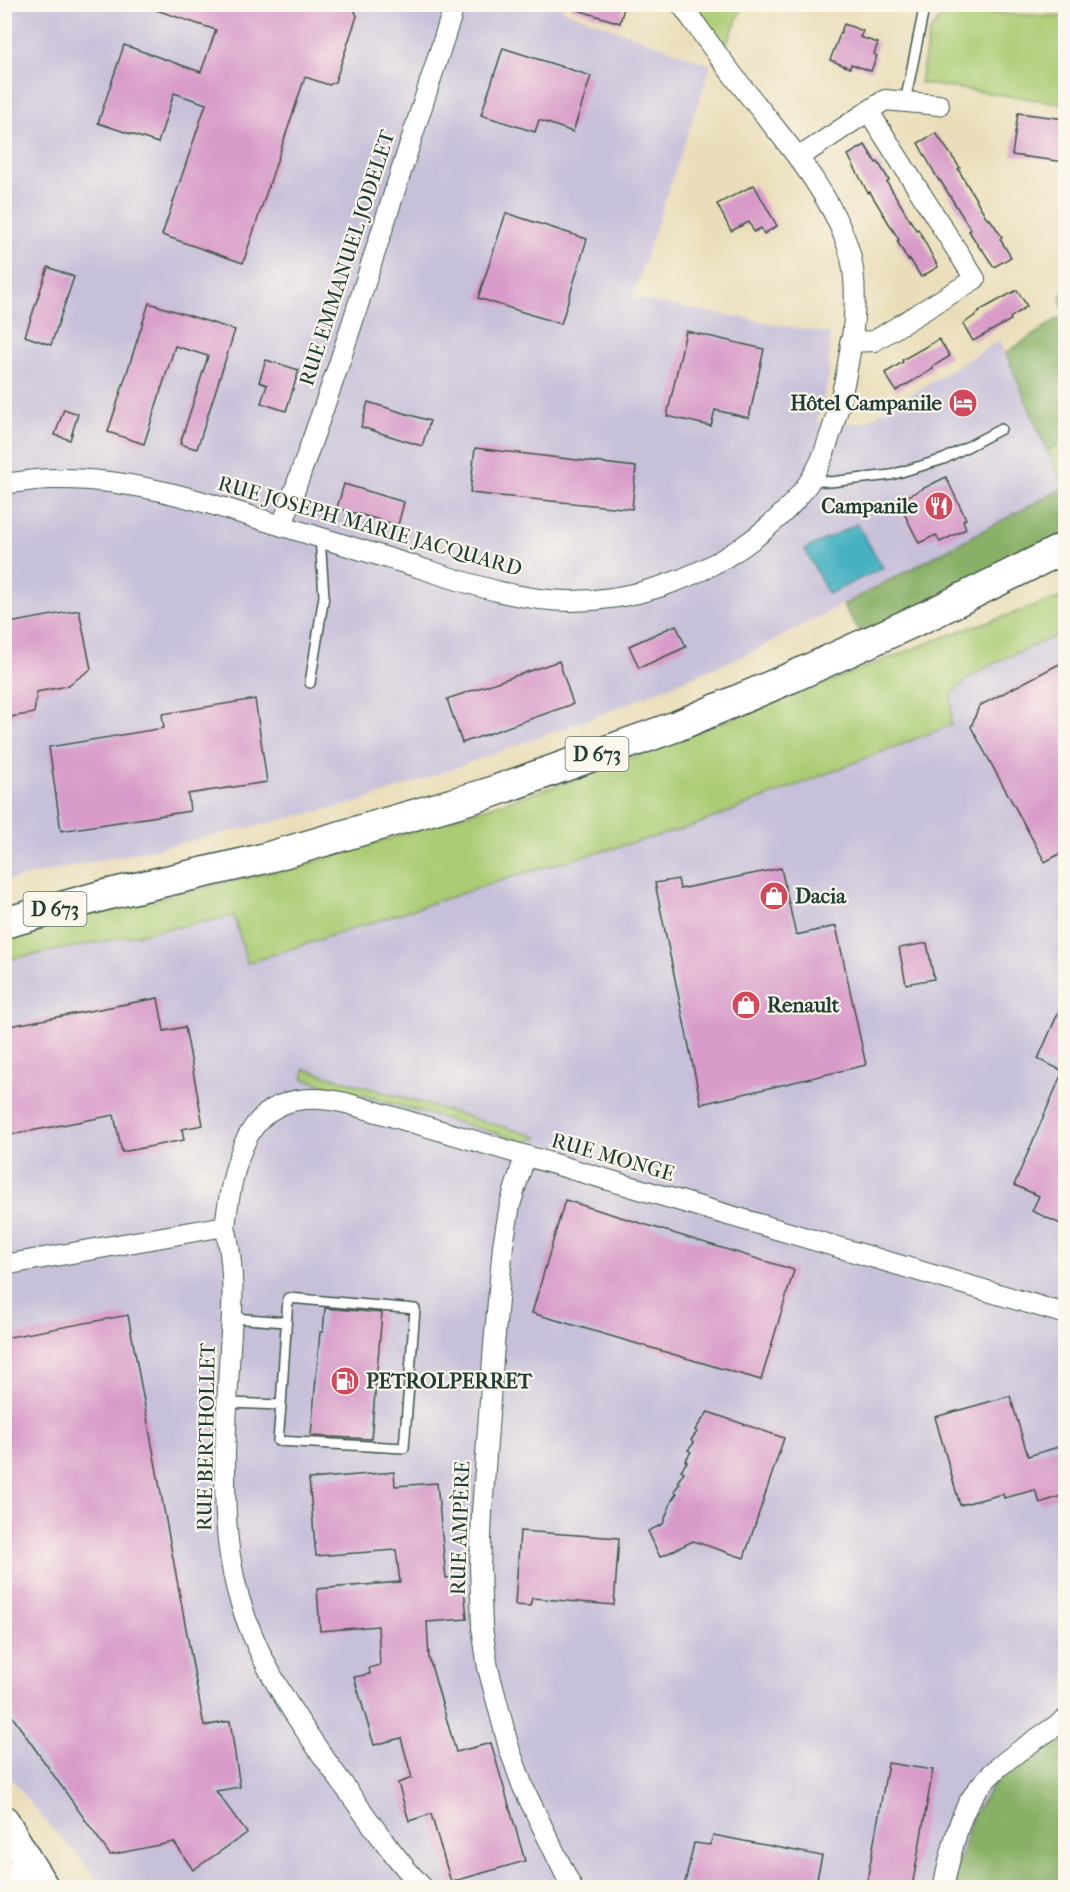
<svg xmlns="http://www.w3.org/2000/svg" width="1070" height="1892" font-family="'IM FELL French Canon',serif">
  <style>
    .industrial { fill: #c7c0d9 }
    .green { fill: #abcc74; stroke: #658454; stroke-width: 1.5 }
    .forest { fill: #88b066; stroke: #54764d; stroke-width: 1.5 }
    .water { fill: #45b1c2; stroke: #32777b; stroke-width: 1.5 }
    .building { fill: #d89bc9 }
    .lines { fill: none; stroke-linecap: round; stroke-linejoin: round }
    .lane-casing { stroke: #3d5548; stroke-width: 12 }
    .street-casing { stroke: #3d5548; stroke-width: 22 }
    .secondary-casing { stroke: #3d5548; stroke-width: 30 }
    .primary-casing { stroke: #3d5548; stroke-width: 33 }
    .lane { stroke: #fff; stroke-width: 9 }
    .street { stroke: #fff; stroke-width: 20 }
    .secondary { stroke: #fff; stroke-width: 27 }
    .primary { stroke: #fff; stroke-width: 30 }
    .labels { text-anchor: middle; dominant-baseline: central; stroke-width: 4.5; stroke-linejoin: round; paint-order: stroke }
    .shield { fill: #fbf7ec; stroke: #61756b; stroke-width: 1.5 }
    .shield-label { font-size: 20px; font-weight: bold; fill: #1f3d34 }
    .street-label { font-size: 21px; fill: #1f3d34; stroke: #fbf7ec }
    .poi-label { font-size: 21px; font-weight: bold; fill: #1f3d34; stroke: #fbf7ec; text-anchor: start }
  </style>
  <rect width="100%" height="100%" fill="#fbf7ec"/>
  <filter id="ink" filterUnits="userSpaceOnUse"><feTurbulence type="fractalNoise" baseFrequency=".0167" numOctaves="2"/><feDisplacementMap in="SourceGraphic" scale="12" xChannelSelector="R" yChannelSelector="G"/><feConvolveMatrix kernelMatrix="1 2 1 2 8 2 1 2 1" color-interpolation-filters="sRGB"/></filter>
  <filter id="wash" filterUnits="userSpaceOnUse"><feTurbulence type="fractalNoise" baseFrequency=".008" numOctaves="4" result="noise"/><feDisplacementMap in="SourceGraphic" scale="24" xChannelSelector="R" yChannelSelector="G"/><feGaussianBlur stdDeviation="1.35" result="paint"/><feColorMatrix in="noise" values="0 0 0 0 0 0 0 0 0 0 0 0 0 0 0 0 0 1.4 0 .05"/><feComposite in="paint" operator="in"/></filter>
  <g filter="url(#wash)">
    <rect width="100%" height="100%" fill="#eadeba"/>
    <g class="industrial">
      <path d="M4 5H564L563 10 711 65 632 298 830 334 829 377 817 422 863 423 1000 340 1047 451 1065 487 750 653 592 718 363 801 190 841 5 881Z"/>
      <path d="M1065 632V1732L1021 1760 952 1887H106L34 1808 5 1770V960L234 916 247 963 534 870 690 827 952 694 968 678 992 664Z"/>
    </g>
    <g class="green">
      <path d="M688 5H743L725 48 690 8Z"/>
      <path d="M953 11 1065 17V104L920 83 929 33 940 18Z"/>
      <path d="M1065 440V486L1047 451Z"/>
      <path d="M1065 596V632L992 664 968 678 952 694 951 725 690 827 534 870 247 963 234 916 5 960V935L81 916 311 863 565 783 952 634Z"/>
      <path d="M304 1069 538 1137H539L527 1142 304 1079Z"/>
    </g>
    <g class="forest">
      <path d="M1065 288V440L1047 451 1006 353 1065 314C1061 302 1057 299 1065 288Z"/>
      <path d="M1065 487V534L861 634 843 605Z"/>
      <path d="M1065 1732V1887L952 1888 972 1817 997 1779 1021 1760Z"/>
    </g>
    <path class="water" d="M857 524 883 568 828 594 805 549Z"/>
    <g id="blocks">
      <g class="building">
        <path d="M147 4H339L354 9 357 16 335 82 329 85 305 77 243 263 162 235 206 104 174 93 158 143 98 123 124 45 201 72 216 30 147 7Z"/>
        <path d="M571 4H625L620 23 571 8Z"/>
        <path d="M844 24 863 31 860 37 878 43 874 54 877 56 871 71 851 64 850 68 830 60Z"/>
        <path d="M503 48 591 76 573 132 539 120 535 132 481 115Z"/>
        <path d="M1018 113 1065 119V162L1012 155Z"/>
        <path d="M936 133 960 168 958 169 988 220 990 219 1002 237 1000 239 1011 257 994 267 982 249 981 250 969 231 971 230 940 180 939 181 918 143Z"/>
        <path d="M865 145 876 163 878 162 889 180 887 182 916 230 918 229 938 267 921 277 910 259 908 260 897 241 899 240 870 192 868 193 848 155Z"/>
        <path d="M754 185 777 226 764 234 761 228 754 232 749 222 731 231 717 204Z"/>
        <path d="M506 213 587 239 561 324 478 298Z"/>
        <path d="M48 267 74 277 51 345 25 336Z"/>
        <path d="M1017 290 1027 306 1010 318 1011 320 973 341 963 324 980 312 979 311Z"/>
        <path d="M149 303 235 330 197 449 180 444 208 356 175 346 144 444 108 432Z"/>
        <path d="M686 331 764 349 749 418 715 410 711 426 667 416Z"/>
        <path d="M939 339 950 356 932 367 933 369 896 391 885 373 903 362 902 360Z"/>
        <path d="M266 360 299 370 286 411 261 403 267 385 259 382Z"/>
        <path d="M368 402 430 421 422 446 361 427Z"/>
        <path d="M64 409 78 414 70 440 55 435Z"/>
        <path d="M475 448 636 467 632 509 470 493Z"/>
        <path d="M946 477 966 519 963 520 966 529 940 542 936 535 919 543 898 501Z"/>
        <path d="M344 484 404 502 398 525 337 508Z"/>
        <path d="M79 610 91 669 67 686 37 692 34 713 4 718V624Z"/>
        <path d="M676 625 686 647 639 668 629 646Z"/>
        <path d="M559 661 573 704 462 743 447 699Z"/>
        <path d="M1065 661V851L1045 862 971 727 979 706Z"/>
        <path d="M255 699 267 782 188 794 190 811 61 831 49 747 164 728 162 714Z"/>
        <path d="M781 868 796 935 836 926 866 1065 701 1104 655 883 678 879 680 889Z"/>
        <path d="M927 943 934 979 906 984 899 948Z"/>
        <path d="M1065 997V1226L1032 1211 1039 1196 1014 1185 1063 1071 1038 1059Z"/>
        <path d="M158 998 164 1031 185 1027 203 1125 182 1129 184 1140 122 1152 114 1115 4 1136V1027Z"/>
        <path d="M565 1200 794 1270 761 1380 532 1313Z"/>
        <path d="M325 1308 382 1313 371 1439 311 1436 320 1332H323Z"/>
        <path d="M128 1315 204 1726 230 1721 240 1787 216 1791 247 1833 193 1870 174 1842 110 1855 4 1705V1338Z"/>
        <path d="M1010 1396 1028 1456 1065 1445V1481L1061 1482 1064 1495 1040 1503 1035 1490 1004 1498 1003 1494 960 1505 935 1417Z"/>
        <path d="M708 1412 784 1438 744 1558 693 1541 660 1557 648 1531 663 1524 672 1500 677 1493 674 1491 680 1483 678 1481 684 1472 681 1470 687 1462 685 1461 691 1452 688 1450 694 1443 691 1440 697 1432 695 1430Z"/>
        <path d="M394 1472 395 1486 437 1483 446 1578 463 1576 467 1619 427 1622 429 1658 456 1752 491 1743 525 1861 451 1882 431 1814 409 1821 398 1783 412 1778 401 1738 374 1745 354 1677 370 1674 369 1668 380 1665 378 1626 320 1631 317 1589 400 1582 396 1550 316 1556 309 1479Z"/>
        <path d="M520 1531 619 1538 614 1605 532 1598 530 1606 515 1605Z"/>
        <path d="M888 1763 933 1770 912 1887H866Z"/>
        <path d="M713 1835 822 1856 815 1887H684L694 1843 710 1845Z"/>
      </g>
    </g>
  </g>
  <g filter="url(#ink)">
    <use href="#blocks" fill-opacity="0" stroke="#3d5548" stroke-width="1.5"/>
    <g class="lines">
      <g class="lane-casing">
        <g id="lane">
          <path d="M905 102 925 4"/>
          <path d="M811 479 830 482 891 475 944 459 1001 429"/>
          <path d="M310 683 324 596 320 537"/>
          <path d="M232 1318 286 1322"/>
          <path d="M227 1403 281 1405 278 1441 404 1448 415 1309 288 1298 281 1405"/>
        </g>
      </g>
      <g class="street-casing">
        <g id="street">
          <path d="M798 158 885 100 939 105"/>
          <path d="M850 342 874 341 975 279 869 112"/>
          <path d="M4 484C21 482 37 479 53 479 126 477 197 499 266 521 315 536 364 551 414 566 464 582 517 601 571 601 631 601 692 581 742 547 776 523 810 492 824 453 844 400 866 301 848 247 828 187 782 138 744 89 722 62 702 33 681 4"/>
          <path d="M282 526 338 367 455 4"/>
          <path d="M525 1156 510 1205 503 1245 494 1345 482 1511 480 1568 482 1627 488 1668 509 1748 523 1787 572 1888"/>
          <path d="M225 1226C235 1150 250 1081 346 1103L1066 1314"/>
          <path d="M4 1265 225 1226C235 1267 233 1306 230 1348 228 1385 226 1421 225 1457 225 1492 225 1528 231 1562 244 1645 296 1720 345 1787 370 1822 394 1857 423 1888"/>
          <path d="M943 1888C949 1862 954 1836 964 1812 982 1770 1030 1744 1066 1719"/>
        </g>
      </g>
      <g class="secondary-casing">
        <path id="secondary" d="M10 1888 27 1861"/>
      </g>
      <g class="primary-casing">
        <g id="primary">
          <path d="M4 923 105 895 262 859 486 794 677 726 790 678 935 612 1066 547"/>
          <path d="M4 1821 27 1861 44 1888"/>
        </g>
      </g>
      <use href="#lane" class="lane"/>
      <use href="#street" class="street"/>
      <use href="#secondary" class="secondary"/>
      <use href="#primary" class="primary"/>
    </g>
  </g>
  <defs>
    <g id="hotel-disc" transform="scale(1.5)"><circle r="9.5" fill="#d1495b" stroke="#fbf7ec"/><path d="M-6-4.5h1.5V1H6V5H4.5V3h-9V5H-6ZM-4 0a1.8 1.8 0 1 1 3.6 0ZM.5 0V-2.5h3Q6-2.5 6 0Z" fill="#fff"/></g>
    <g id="restaurant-disc" transform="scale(1.5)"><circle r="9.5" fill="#d1495b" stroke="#fbf7ec"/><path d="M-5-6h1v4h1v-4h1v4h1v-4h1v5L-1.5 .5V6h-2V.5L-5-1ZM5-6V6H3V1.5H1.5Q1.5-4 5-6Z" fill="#fff"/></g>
    <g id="shop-disc" transform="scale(1.5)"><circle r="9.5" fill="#d1495b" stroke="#fbf7ec"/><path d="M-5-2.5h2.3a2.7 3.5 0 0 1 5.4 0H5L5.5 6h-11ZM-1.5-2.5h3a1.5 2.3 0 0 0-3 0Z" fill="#fff"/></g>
    <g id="fuel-disc" transform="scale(1.5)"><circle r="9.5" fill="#d1495b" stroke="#fbf7ec"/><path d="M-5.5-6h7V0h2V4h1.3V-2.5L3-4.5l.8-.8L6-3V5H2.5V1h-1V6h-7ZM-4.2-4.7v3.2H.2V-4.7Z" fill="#fff"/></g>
  </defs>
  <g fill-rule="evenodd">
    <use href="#hotel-disc" x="963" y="403"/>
    <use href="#restaurant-disc" x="939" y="506"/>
    <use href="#shop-disc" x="774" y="896"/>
    <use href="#shop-disc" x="746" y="1005"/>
    <use href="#fuel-disc" x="345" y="1381"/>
  </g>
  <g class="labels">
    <g class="shield">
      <rect x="565.5" y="737" width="63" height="34" rx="4.5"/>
      <rect x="23.5" y="892" width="63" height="34" rx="4.5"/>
    </g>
    <g class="shield-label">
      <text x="597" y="754">D 673</text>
      <text x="55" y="909">D 673</text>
    </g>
    <g class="street-label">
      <text transform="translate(347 258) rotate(-72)">RUE EMMANUEL JODELET</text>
      <text transform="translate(370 526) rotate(16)">RUE JOSEPH MARIE JACQUARD</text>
      <text transform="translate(613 1157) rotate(16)">RUE MONGE</text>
      <text transform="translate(206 1437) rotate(-89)">RUE BERTHOLLET</text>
      <text transform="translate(460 1528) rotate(-88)">RUE AMPÈRE</text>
    </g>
    <g class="poi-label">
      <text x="942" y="403" text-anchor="end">Hôtel Campanile</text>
      <text x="918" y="506" text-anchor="end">Campanile</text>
      <text x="795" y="896">Dacia</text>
      <text x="767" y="1005">Renault</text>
      <text x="366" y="1381">PETROLPERRET</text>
    </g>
  </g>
  <rect width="1070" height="1892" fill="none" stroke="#fbf7ec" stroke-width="24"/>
</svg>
